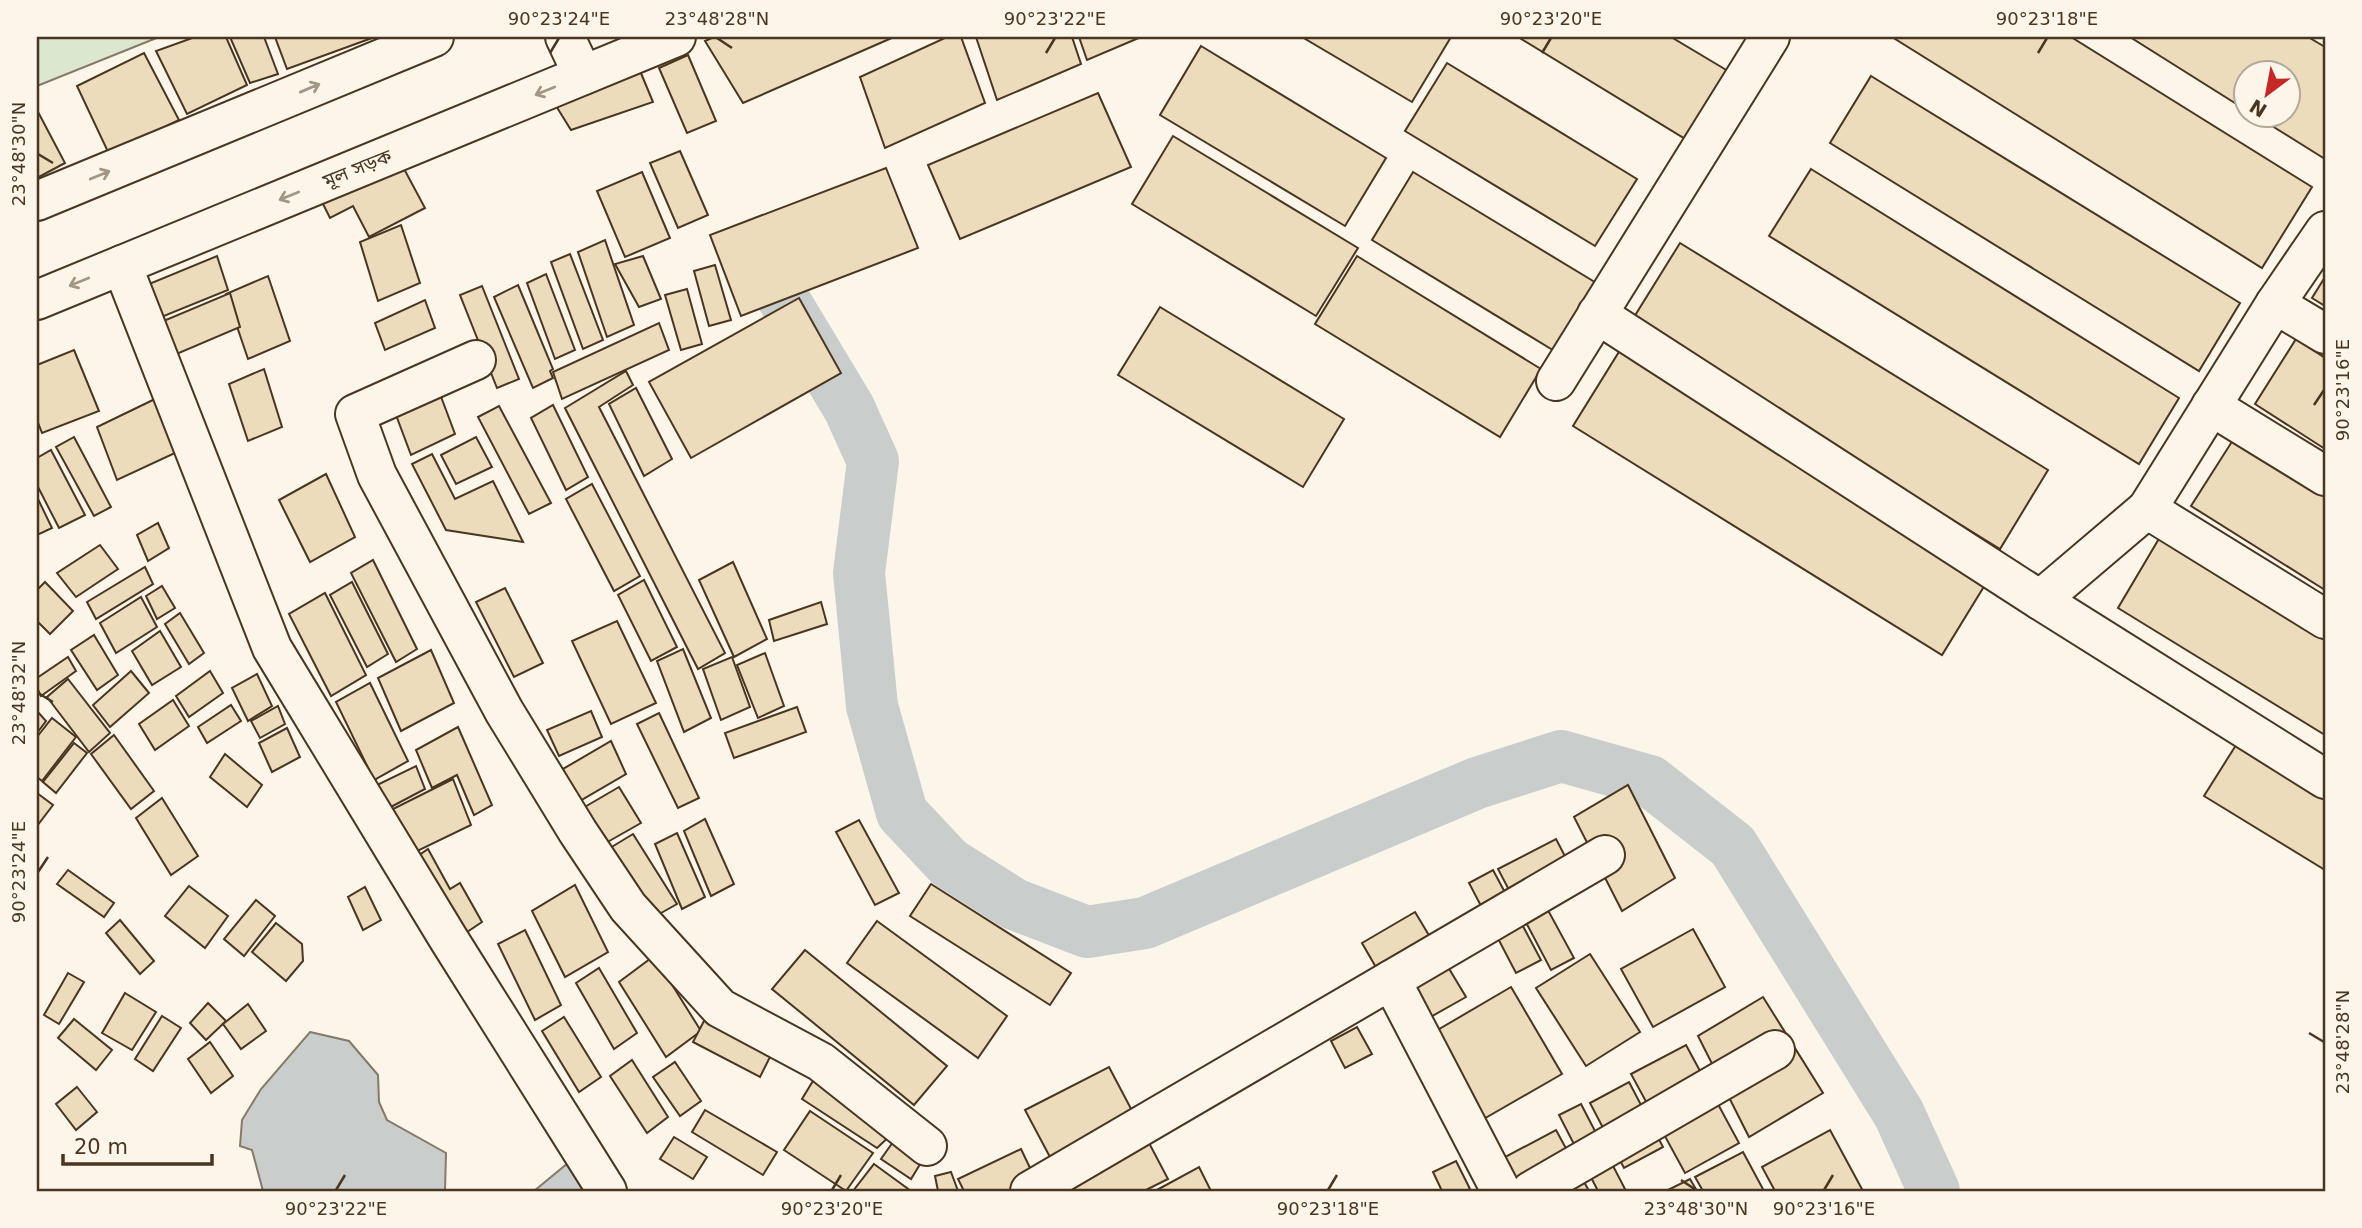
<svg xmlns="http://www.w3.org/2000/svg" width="2362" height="1228" font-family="'DejaVu Sans','Noto Sans Bengali',sans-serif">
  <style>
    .green { fill: #dce7d0; stroke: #887966; stroke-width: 2 }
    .water { fill: #c9cecd; stroke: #887966; stroke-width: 2 }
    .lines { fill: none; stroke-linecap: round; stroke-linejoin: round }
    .canal { stroke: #c9cecd; stroke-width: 52 }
    .building { fill: #ecdcbc; stroke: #4a3520; stroke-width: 2 }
    .minor-casing { stroke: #4a3520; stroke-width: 42 }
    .minor { stroke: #fbf6e9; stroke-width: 38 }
    .oneway { stroke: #a29684 }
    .ticks { fill: none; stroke: #4a3520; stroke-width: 2.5 }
    .labels { text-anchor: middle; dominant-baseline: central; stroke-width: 5; stroke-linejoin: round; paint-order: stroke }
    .street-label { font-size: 19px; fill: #4a3520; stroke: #fbf6e9 }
    .neatline { fill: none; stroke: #4a3520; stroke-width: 2.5 }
    .ticks-label { font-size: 18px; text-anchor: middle; fill: #4a3520 }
  </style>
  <rect width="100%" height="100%" fill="#fbf6e9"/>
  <path class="green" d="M37 37H159L37 86Z"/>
  <g class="water">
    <path d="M310 1032 349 1041 378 1075 379 1102 387 1120 446 1153 445 1191H263L252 1150 240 1146 242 1120 261 1089Z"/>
    <path d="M568 1163 590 1191H534Z"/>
  </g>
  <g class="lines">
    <path class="canal" d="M757 255 849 408 873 461 859 573 872 706 902 813 949 863 1014 904 1087 932 1145 923 1477 783 1561 756 1650 781 1733 846 1899 1114 1934 1191"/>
  </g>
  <g class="building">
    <path d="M195 37H226L247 85 187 114 156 51Z"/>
    <path d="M230 37H264L278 74 250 83Z"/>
    <path d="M275 37H372V38L287 69Z"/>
    <path d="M714 37H894L743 103 705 41Z"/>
    <path d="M947 37H961L985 103 885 148 860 77Z"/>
    <path d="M976 37H1072L1081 64 997 100Z"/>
    <path d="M1079 37H1141L1087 60Z"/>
    <path d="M1302 37H1451L1412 102Z"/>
    <path d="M1518 37H1671L1733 74 1692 143Z"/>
    <path d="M1892 37H2071L2312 187 2262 268Z"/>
    <path d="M2130 37H2308L2325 47V159L2256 116H2288V74H2246V110Z"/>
    <path d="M1201 46 1386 158 1345 226 1160 115Z"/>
    <path d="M144 53 179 120 109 154 77 86Z"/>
    <path d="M688 55 716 121 687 133 659 68Z"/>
    <path d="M1447 63 1637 179 1595 246 1405 131Z"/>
    <path d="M638 66 653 102 571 130 553 101Z"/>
    <path d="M1871 76 2240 303 2199 371 1830 143Z"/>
    <path d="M1098 93 1131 167 960 239 928 165Z"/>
    <path d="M37 110 65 163 37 178Z"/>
    <path d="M1173 136 1358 248 1316 316 1132 204Z"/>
    <path d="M680 151 708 215 678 228 650 163Z"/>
    <path d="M395 152 425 208 369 237 353 206 330 218 318 194Z"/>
    <path d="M886 168 918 248 741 316 710 235Z"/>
    <path d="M1811 169 2179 398 2139 464 1769 236Z"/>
    <path d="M642 172 670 238 625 257 597 191Z"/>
    <path d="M1413 172 1598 284 1556 352 1372 240Z"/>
    <path d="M401 225 420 283 378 301 360 242Z"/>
    <path d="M605 240 634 325 607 337 578 252Z"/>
    <path d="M1680 243 2048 470 2000 549 1631 322Z"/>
    <path d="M570 254 603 340 583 349 551 262Z"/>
    <path d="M217 256 228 290 159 318 149 284Z"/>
    <path d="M643 256 661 299 639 307 615 264Z"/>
    <path d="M1357 256 1541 369 1500 437 1315 324Z"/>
    <path d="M715 265 731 320 709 326 694 271Z"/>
    <path d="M546 274 575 350 555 359 527 283Z"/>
    <path d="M268 276 290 341 248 359 226 294Z"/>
    <path d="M2325 277V306L2312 298Z"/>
    <path d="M518 285 553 369 550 371 553 378 533 388 494 297Z"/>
    <path d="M482 286 519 379 497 388 460 295Z"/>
    <path d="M687 289 702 344 681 350 665 295Z"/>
    <path d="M230 293 240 327 172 356 161 322Z"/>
    <path d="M799 298 841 373 691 458 649 382Z"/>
    <path d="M425 300 435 328 385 350 375 323Z"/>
    <path d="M1160 307 1344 419 1303 487 1118 375Z"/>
    <path d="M659 323 669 350 562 399 553 372Z"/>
    <path d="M2296 339 2325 358V449L2255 404Z"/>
    <path d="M1622 347 1991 575 1942 655 1573 426Z"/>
    <path d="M74 350 99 411 42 433 37 420V365Z"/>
    <path d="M264 369 282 427 248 441 229 384Z"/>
    <path d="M626 371 633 385 599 407 725 653 698 669 565 408Z"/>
    <path d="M636 388 672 459 644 476 609 404Z"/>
    <path d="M440 394 455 434 411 455 396 415Z"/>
    <path d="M155 399 175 453 117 480 97 427Z"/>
    <path d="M553 405 588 477 566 490 531 418Z"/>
    <path d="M499 406 551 503 529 514 478 417Z"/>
    <path d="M74 437 111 507 94 516 56 447Z"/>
    <path d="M476 437 492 467 456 484 441 455Z"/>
    <path d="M2233 440 2325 497V590L2191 506Z"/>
    <path d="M51 450 85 515 59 528 37 485V458Z"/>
    <path d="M432 454 455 499 493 481 523 542 446 530 412 464Z"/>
    <path d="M326 474 355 537 310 562 279 500Z"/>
    <path d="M592 484 640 576 614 591 566 499Z"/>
    <path d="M37 497 52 528 37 535Z"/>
    <path d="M158 523 169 548 148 561 137 535Z"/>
    <path d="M2160 537 2325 638V735L2118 608Z"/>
    <path d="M100 545 118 569 76 597 57 573Z"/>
    <path d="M373 560 417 649 396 662 351 573Z"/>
    <path d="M733 562 767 639 734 657 699 580Z"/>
    <path d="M145 567 153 584 96 619 87 602Z"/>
    <path d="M644 580 677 647 651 661 618 595Z"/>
    <path d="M45 582 73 611 50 634 37 621V590Z"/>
    <path d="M352 582 388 654 367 667 330 595Z"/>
    <path d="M162 586 175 608 157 619 146 596Z"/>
    <path d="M505 588 543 663 514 677 476 602Z"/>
    <path d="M325 593 366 675 331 696 289 614Z"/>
    <path d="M141 597 157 627 116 653 100 623Z"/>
    <path d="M821 602 827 624 774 641 769 620Z"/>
    <path d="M180 613 204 653 189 664 165 624Z"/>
    <path d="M617 621 656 703 611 724 572 641Z"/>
    <path d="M160 631 181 667 152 685 132 651Z"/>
    <path d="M94 635 118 675 97 690 71 650Z"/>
    <path d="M683 649 711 718 684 732 657 661Z"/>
    <path d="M431 650 454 703 401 731 378 678Z"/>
    <path d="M765 653 784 706 758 718 737 665Z"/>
    <path d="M68 657 76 671 41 696 37 688V678Z"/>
    <path d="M732 657 750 707 721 720 703 669Z"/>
    <path d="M131 671 149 693 110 727 93 705Z"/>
    <path d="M210 671 223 693 189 717 176 696Z"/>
    <path d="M257 674 272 706 248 721 232 688Z"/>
    <path d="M68 679 110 733 89 752 47 697Z"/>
    <path d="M370 683 408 761 374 780 336 702Z"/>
    <path d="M173 700 189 726 155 750 139 724Z"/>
    <path d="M231 705 241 721 207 743 198 727Z"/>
    <path d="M278 706 285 724 260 738 251 721Z"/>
    <path d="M797 707 806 732 734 758 725 733Z"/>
    <path d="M37 711 46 721 37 733Z"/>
    <path d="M591 711 602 737 559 756 547 730Z"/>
    <path d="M659 713 699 798 678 808 637 724Z"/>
    <path d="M52 718 76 737 42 781 37 777V737Z"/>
    <path d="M2248 726 2325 773V870L2204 796Z"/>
    <path d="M458 727 492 805 474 815 457 775 432 788 416 750Z"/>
    <path d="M287 728 300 757 272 772 259 743Z"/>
    <path d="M114 735 154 791 131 809 91 754Z"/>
    <path d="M611 741 626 774 578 802 563 769Z"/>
    <path d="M74 743 87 753 56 793 43 782Z"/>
    <path d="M225 754 262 785 247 807 210 777Z"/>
    <path d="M416 766 425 789 387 809 377 785Z"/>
    <path d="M453 779 471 825 407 856 389 811Z"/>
    <path d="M1628 785 1675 878 1622 911 1574 817Z"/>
    <path d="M619 787 641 823 604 844 583 808Z"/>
    <path d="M37 793 53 805 37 826Z"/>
    <path d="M162 798 198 856 171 875 136 818Z"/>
    <path d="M705 819 734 884 711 896 684 831Z"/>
    <path d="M859 820 899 893 875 905 836 832Z"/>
    <path d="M677 833 705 897 682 909 655 844Z"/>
    <path d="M633 834 677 904 654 917 610 848Z"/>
    <path d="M1556 839 1567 860 1531 879 1574 958 1551 970 1498 869Z"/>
    <path d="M428 849 450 889 460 883 482 922 458 938 415 858Z"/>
    <path d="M68 870 114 903 104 917 57 884Z"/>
    <path d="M1493 870 1541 960 1516 973 1469 883Z"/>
    <path d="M931 884 1071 973 1050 1005 910 916Z"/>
    <path d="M575 885 608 952 565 977 532 911Z"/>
    <path d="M189 886 228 916 205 948 165 916Z"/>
    <path d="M365 887 381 920 363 930 348 897Z"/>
    <path d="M256 900 275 916 244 956 224 939Z"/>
    <path d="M1415 912 1466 997 1411 1028 1362 943Z"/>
    <path d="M120 920 154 961 140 974 106 933Z"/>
    <path d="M877 921 1007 1016 978 1058 847 963Z"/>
    <path d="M276 923 302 944 303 961 286 981 252 952Z"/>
    <path d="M1693 929 1725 987 1653 1027 1621 969Z"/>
    <path d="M525 930 561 1005 535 1020 498 944Z"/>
    <path d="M805 950 947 1066 914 1105 772 989Z"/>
    <path d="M1590 954 1640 1032 1586 1066 1536 988Z"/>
    <path d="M654 956 701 1031 666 1057 619 982Z"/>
    <path d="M599 968 637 1033 614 1049 576 983Z"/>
    <path d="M68 973 84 982 59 1024 44 1015Z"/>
    <path d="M1511 987 1562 1074 1468 1128 1417 1042Z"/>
    <path d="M125 993 156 1012 132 1050 102 1033Z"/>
    <path d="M1763 997 1823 1093 1749 1137 1698 1036Z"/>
    <path d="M208 1003 226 1021 206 1040 190 1023Z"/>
    <path d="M248 1004 266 1031 241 1049 223 1024Z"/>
    <path d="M162 1016 181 1028 153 1071 135 1059Z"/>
    <path d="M564 1017 601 1077 579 1092 542 1031Z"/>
    <path d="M74 1019 112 1050 96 1070 58 1038Z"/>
    <path d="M705 1019 772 1053 760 1077 693 1042Z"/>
    <path d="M1357 1027 1372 1054 1345 1068 1331 1041Z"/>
    <path d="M210 1042 233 1076 211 1093 188 1059Z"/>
    <path d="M1686 1045 1739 1143 1685 1173 1631 1074Z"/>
    <path d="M632 1060 668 1117 647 1133 610 1076Z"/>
    <path d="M675 1062 701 1101 680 1116 653 1077Z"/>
    <path d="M1109 1067 1168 1179 1144 1191H1068L1025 1110Z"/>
    <path d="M819 1071 894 1132 877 1148 802 1099Z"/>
    <path d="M1629 1082 1663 1147 1624 1168 1590 1103Z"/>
    <path d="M77 1087 97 1112 76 1130 56 1104Z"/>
    <path d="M1581 1104 1626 1191H1598L1559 1115Z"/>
    <path d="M705 1110 777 1152 763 1175 692 1132Z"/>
    <path d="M810 1111 873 1153 846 1191 784 1150Z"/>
    <path d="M1556 1130 1589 1191H1491L1479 1171Z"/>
    <path d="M1830 1130 1863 1191H1775L1762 1167Z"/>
    <path d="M674 1137 707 1157 693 1179 660 1159Z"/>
    <path d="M893 1142 922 1161 911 1179 881 1159Z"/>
    <path d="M1021 1149 1041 1191H964L958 1179Z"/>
    <path d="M1743 1152 1764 1191H1703L1695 1177Z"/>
    <path d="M1456 1161 1470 1189 1464 1191H1442L1433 1172Z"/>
    <path d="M874 1164 911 1191H853Z"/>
    <path d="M1199 1167 1211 1191H1155Z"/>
    <path d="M951 1172 958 1191H938L935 1176Z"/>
    <path d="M1690 1179 1697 1191H1666Z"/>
  </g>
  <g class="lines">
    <g class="minor-casing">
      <g id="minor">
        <path d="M565 37 583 75"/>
        <path d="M37 201 434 37"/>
        <path d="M122 265 272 648 448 938 607 1191"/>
        <path d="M37 300 676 37"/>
        <path d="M2275 304 2325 334"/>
        <path d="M1597 314 2040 600 2325 779"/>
        <path d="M476 360 355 414 377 475 504 711 578 832 628 907 720 1008 821 1062 927 1146"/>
        <path d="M1556 381 1770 37"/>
        <path d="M2211 406 2325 476"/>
        <path d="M2147 509 2325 619"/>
        <path d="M2040 600 2147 509 2275 304 2325 231"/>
        <path d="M1391 980 1501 1191"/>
        <path d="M1030 1191 1605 855"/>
        <path d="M1531 1191 1775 1050"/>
      </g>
    </g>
    <use href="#minor" class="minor"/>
  </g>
  <defs><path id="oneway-shaft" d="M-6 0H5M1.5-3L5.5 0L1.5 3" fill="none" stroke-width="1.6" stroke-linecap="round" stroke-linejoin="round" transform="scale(1.75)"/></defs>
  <g class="oneway">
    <use href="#oneway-shaft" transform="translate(310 88) rotate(-23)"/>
    <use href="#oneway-shaft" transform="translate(545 91) rotate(158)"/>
    <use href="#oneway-shaft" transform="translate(100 175) rotate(-22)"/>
    <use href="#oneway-shaft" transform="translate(289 196) rotate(158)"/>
    <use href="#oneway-shaft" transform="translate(79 282) rotate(158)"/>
  </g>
  <path class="ticks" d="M717 38 732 48M550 53 559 38M1046 53 1055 38M1542 53 1551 38M2038 53 2047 38M38 154 53 163M2314 405 2324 390M38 693 53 702M38 872 48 857M2309 1033 2324 1042M1681 1180 1696 1190M336 1190 345 1175M832 1190 841 1175M1328 1190 1337 1175M1824 1190 1833 1175"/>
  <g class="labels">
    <g class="street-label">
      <text transform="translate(357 168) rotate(-22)">মূল সড়ক</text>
    </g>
  </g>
  <rect width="2362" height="1228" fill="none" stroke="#fbf6e9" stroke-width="77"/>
  <g transform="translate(2267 94) rotate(212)"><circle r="33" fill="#fbf6e9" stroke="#b4a999" stroke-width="2"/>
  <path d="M0-5L12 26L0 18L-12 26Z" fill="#c62828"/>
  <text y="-10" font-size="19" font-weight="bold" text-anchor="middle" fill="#4a3520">N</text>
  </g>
  <path d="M63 1154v10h149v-10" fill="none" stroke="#4a3520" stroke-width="3.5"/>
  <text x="74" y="1154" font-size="21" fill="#4a3520" stroke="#fbf6e9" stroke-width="5" paint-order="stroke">20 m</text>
  <rect x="38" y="38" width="2286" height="1152" class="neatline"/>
  <g class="ticks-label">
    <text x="559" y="25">90°23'24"E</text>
    <text x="717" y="25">23°48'28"N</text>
    <text x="1055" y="25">90°23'22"E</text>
    <text x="1551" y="25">90°23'20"E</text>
    <text x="2047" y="25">90°23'18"E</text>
    <text transform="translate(19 154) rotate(-90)" y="6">23°48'30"N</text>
    <text transform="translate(2343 390) rotate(-90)" y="6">90°23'16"E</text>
    <text transform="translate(19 693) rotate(-90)" y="6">23°48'32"N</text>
    <text transform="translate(19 872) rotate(-90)" y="6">90°23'24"E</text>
    <text transform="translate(2343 1042) rotate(-90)" y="6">23°48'28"N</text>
    <text x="336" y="1215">90°23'22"E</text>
    <text x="832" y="1215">90°23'20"E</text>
    <text x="1328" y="1215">90°23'18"E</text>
    <text x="1696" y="1215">23°48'30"N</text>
    <text x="1824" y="1215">90°23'16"E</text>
  </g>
</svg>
